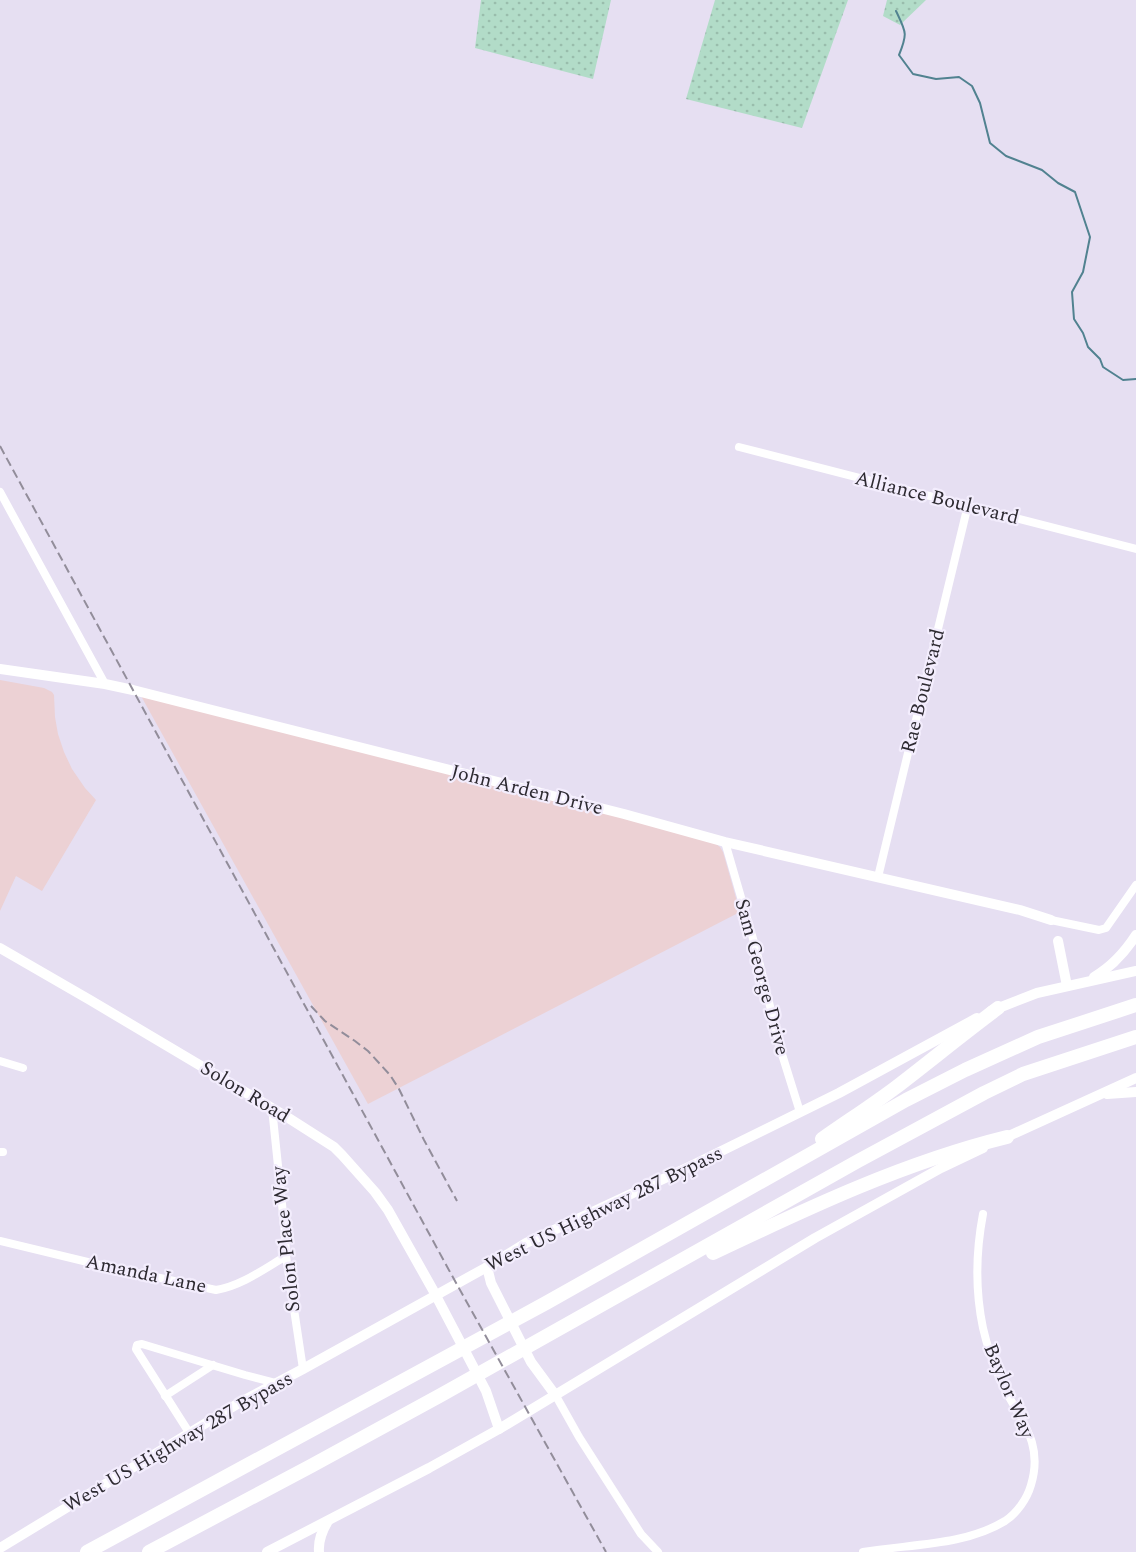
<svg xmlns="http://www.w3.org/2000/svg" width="1136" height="1552" font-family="Spectral,serif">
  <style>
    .education { fill: #ecd1d4 }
    .grass { fill: url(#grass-dots) }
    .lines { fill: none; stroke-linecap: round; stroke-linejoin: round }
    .stream { stroke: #518290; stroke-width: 2 }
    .street { stroke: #fff; stroke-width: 8 }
    .secondary { stroke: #fff; stroke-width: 10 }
    .highway { stroke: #fff; stroke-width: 14 }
    .rail { stroke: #928d9a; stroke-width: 2; stroke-dasharray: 9 4.5; stroke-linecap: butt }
    .labels { text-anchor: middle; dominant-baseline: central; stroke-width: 4.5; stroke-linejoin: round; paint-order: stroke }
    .street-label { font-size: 20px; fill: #2d2a31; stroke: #f3edfd }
  </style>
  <defs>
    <pattern id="grass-dots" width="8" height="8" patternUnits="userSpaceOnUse" patternTransform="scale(1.5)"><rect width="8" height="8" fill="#b2dcc8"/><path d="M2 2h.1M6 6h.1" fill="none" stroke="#99bdac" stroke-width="1.8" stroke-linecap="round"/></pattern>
  </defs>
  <rect width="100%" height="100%" fill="#e6dff2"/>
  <g class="education">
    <path d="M0 680 44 688 52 692 54 695 55 717 58 734 64 752 72 769 85 788 96 800 42 891 16 876 0 911Z"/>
    <path d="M141 696 710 839 720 847 723 852 740 912 368 1104Z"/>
  </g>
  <g class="grass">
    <path d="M481 0H611L593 79 475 48Z"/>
    <path d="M715 0H848L802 128 686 99Z"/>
    <path d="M887 0H926L900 25 883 16Z"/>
  </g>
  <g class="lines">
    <path class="stream" d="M896 11C906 32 908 33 899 55L913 74 936 79 959 77 972 86 980 103 990 143 1006 156 1042 170 1058 183 1075 192 1090 237 1083 272 1072 292 1074 319 1083 333 1088 347 1100 359 1103 367 1123 380 1136 379"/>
    <g class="street">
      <path d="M739 447 1136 549"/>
      <path d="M0 492 105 684"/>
      <path d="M725 842 756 949 781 1051 800 1112"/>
      <path d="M878 877 968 505"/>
      <path d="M1051 920 1099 930 1106 928 1136 885"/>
      <path d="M0 1061 23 1068"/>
      <path d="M272 1108 285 1233 286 1256 303 1369"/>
      <path d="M0 1152H3"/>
      <path d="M0 1241 100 1265 216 1290C241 1286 264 1269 286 1256"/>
      <path d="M165 1396 213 1365"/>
      <path d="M556 1396 579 1437 641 1534 658 1552"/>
      <path d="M190 1434 136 1349 137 1345 142 1344 245 1375 276 1383"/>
      <path d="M863 1552C909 1544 964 1546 1005 1521 1017 1513 1027 1499 1031 1485 1044 1442 1020 1420 1002 1384 994 1366 987 1346 983 1328 975 1290 976 1251 983 1214"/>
    </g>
    <g class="secondary">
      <path d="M0 669 105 684 133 690 624 814 725 842 1020 910 1051 920"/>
      <path d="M1058 941 1067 986"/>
      <path d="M0 948 90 1000 287 1117 334 1147 342 1155 375 1192 388 1210 433 1290 486 1391 499 1429"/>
      <path d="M1094 977C1111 967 1125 952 1136 935"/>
      <path d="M991 1011 1037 993 1136 971"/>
      <path d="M1107 1094 1136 1092"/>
      <path d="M1000 1140 1136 1078"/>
      <path d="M487 1267 491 1283 531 1362 556 1396"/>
      <path d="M0 1548 239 1403 303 1369 487 1267 526 1243 693 1165 839 1093 977 1018"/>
      <path d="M267 1552 429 1468 499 1429 815 1238 941 1168 983 1148"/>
      <path d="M319 1552C318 1540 322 1531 328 1521"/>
    </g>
    <g class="highway">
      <path d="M822 1139C846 1122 871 1106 895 1088 929 1062 963 1034 998 1008"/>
      <path d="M713 1253C808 1208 905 1162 1007 1137"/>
      <path d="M87 1552 546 1303 906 1100 965 1070 1038 1037 1136 1005"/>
      <path d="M149 1552 311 1466 441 1395 858 1161 984 1093 1023 1074 1136 1037"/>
    </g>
    <g class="rail">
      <path d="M0 446 450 1272 606 1552"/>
      <path d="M311 1006 325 1021 355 1041 368 1051 390 1075 399 1089 424 1140 457 1201"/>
    </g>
  </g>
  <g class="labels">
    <g class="street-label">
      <text transform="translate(937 498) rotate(14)">Alliance Boulevard</text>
      <text transform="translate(923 691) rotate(-76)">Rae Boulevard</text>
      <text transform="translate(527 790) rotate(14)">John Arden Drive</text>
      <text transform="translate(762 977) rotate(75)">Sam George Drive</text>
      <text transform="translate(245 1092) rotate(31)">Solon Road</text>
      <text transform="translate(604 1209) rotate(-26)">West US Highway 287 Bypass</text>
      <text transform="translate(286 1239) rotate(-96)">Solon Place Way</text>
      <text transform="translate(146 1274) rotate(12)">Amanda Lane</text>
      <text transform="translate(1009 1391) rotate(67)">Baylor Way</text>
      <text transform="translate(178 1442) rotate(-30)">West US Highway 287 Bypass</text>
    </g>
  </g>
</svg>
